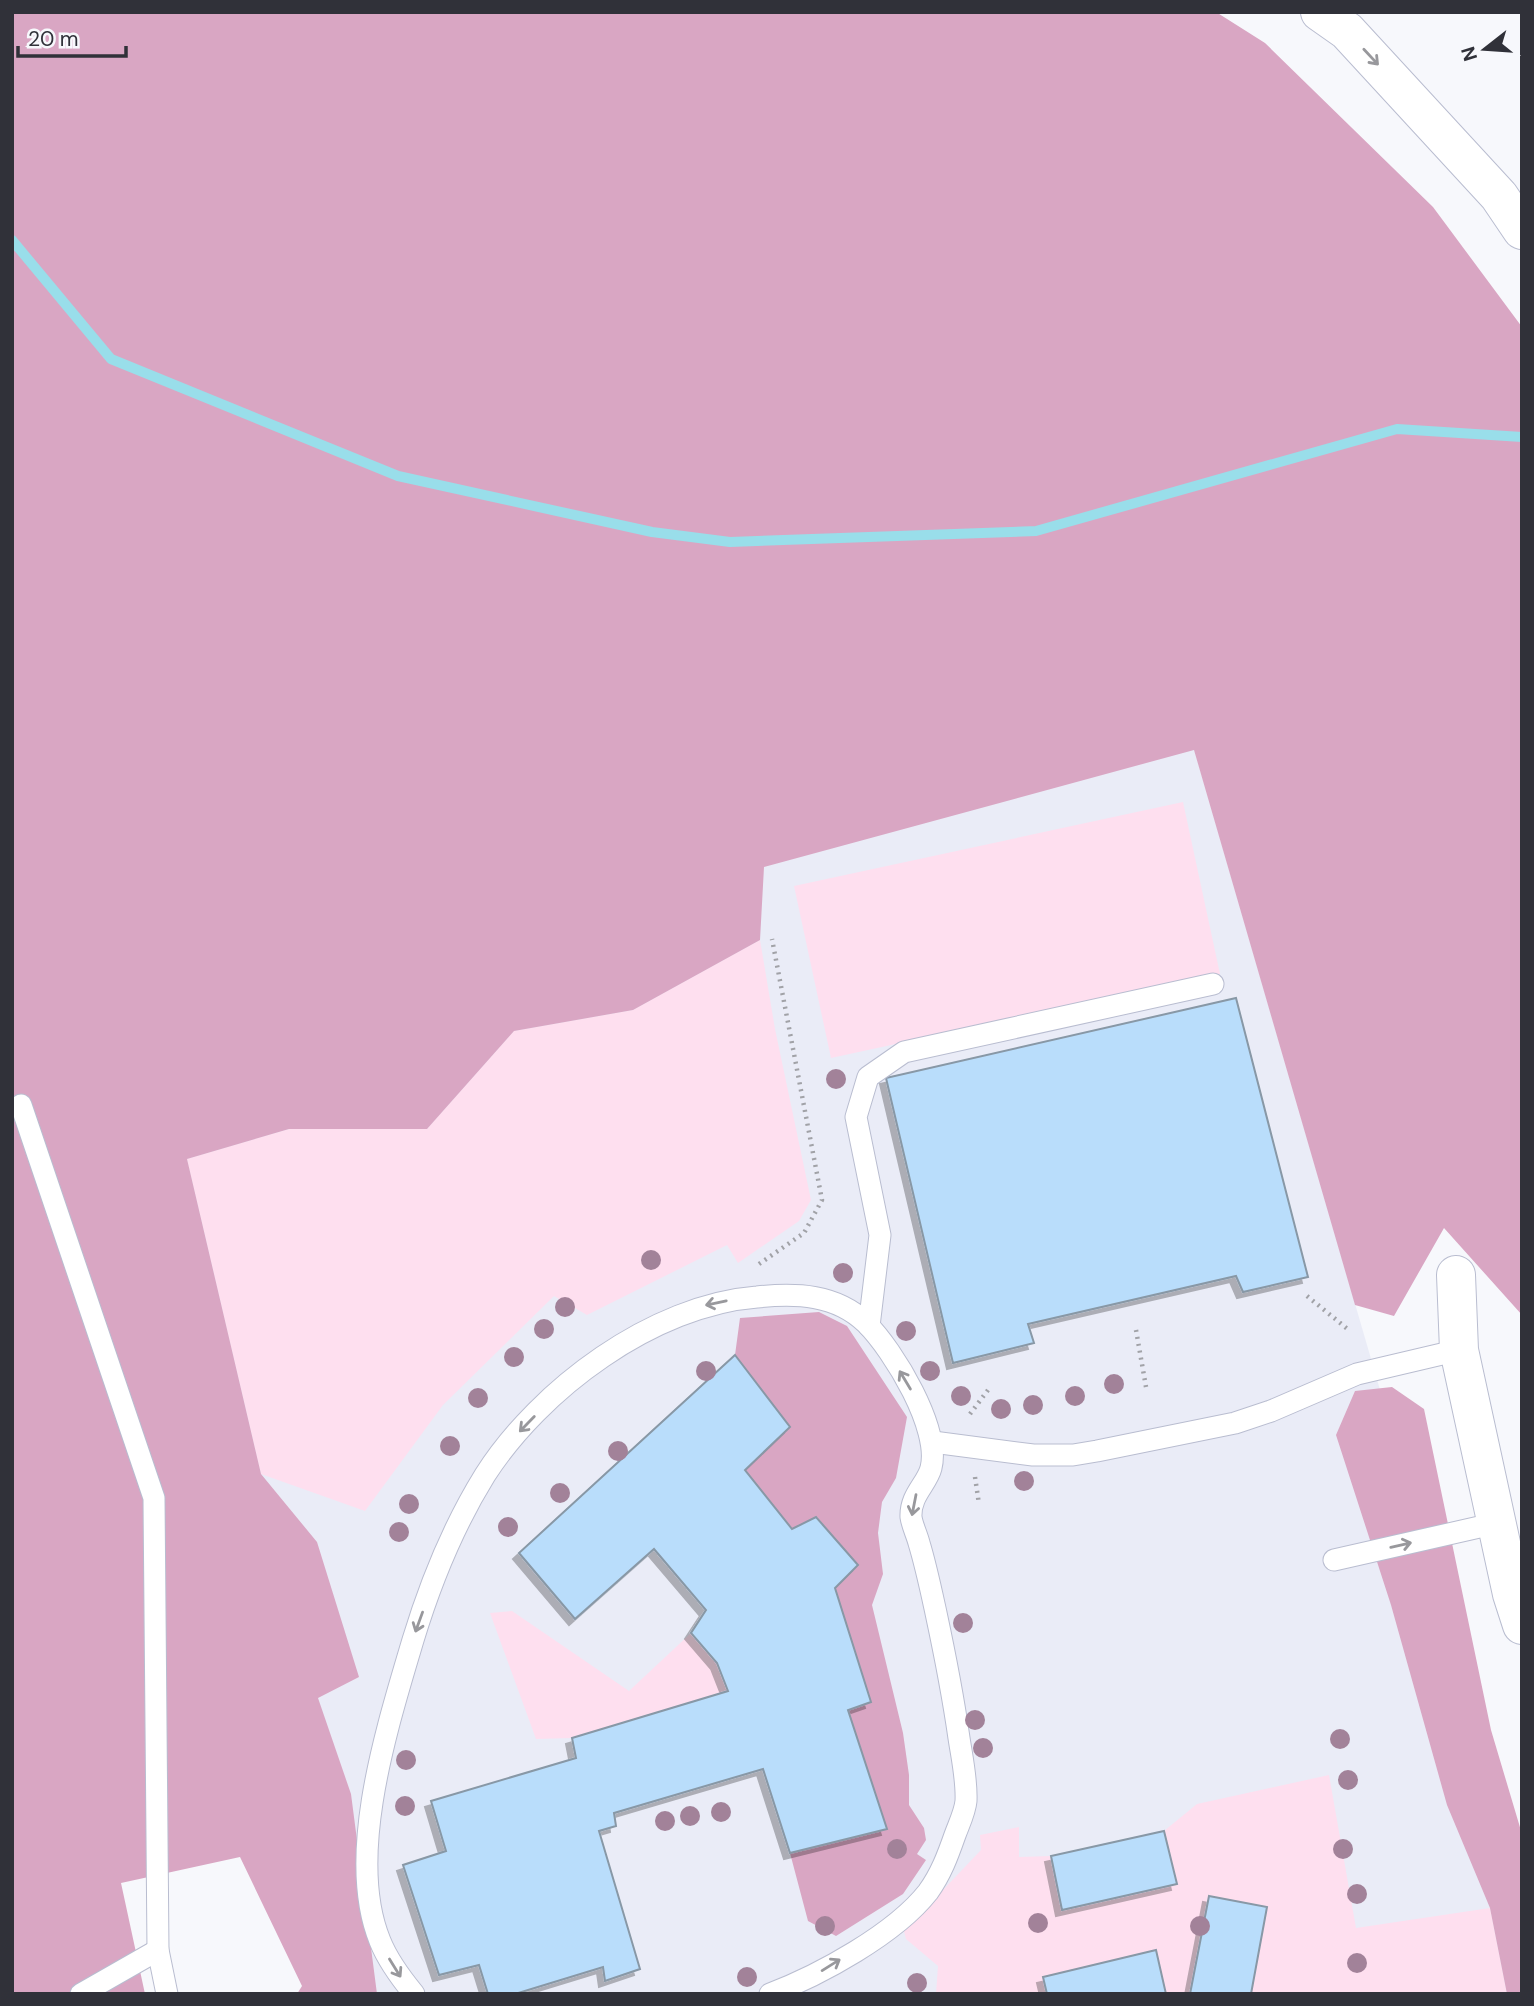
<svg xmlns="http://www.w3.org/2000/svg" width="1534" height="2006" font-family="'DM Sans',sans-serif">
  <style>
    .built { fill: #eaecf7 }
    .green { fill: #fedfef }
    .forest { fill: #d9a6c3 }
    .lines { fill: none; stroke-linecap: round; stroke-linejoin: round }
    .stream { stroke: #99deea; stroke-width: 10 }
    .building { fill: #b9ddfb; stroke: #8898a6; stroke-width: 2; filter: url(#shadow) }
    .lane-casing { stroke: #b9bdd0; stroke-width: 23 }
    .street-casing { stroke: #b9bdd0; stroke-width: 40 }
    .highway-casing { stroke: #b9bdd0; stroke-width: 40 }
    .path { stroke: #a1a2a7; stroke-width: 4.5; stroke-dasharray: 2 5; stroke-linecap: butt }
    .lane { stroke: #fff; stroke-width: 21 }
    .street { stroke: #fff; stroke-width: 38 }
    .highway { stroke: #fff; stroke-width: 38 }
    .tree { fill: #a28299 }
    .oneway { stroke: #98989c }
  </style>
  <defs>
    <filter id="shadow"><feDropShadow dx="-6" dy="6" stdDeviation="0" flood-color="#0004"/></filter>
  </defs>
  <rect width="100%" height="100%" fill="#f7f8fc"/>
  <path class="built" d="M1194 749 1522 1879V1994H366L154 1007Z"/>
  <g class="green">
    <path d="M1183 802 1220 974 831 1058 794 886Z"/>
    <path d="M760 940 775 1029 811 1200 799 1221 738 1263 727 1245 587 1315 554 1296 443 1405 365 1511 261 1474 187 1159 289 1129H427L514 1031 633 1010Z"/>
    <path d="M512 1611 629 1691 691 1633 717 1663 728 1691 572 1738 536 1739 490 1613Z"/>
    <path d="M1329 1775 1356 1928 1490 1908 1507 1994H1251L1267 1907 1210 1896 1190 1994H1166L1156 1951 1047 1994H936L938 1966 906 1939 904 1931 981 1850 980 1835 1019 1827V1857L1051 1856 1062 1909 1176 1884 1164 1831 1197 1804Z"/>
  </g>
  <g class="forest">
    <path d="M12 12H1216L1265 43 1433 207 1522 327V1315L1444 1228 1394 1316 1355 1305 1194 750 764 867 760 940 633 1010 514 1031 427 1129H289L187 1159 261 1474 317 1542 359 1677 318 1698 351 1794 377 1994H297L302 1986 240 1857 121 1883 145 1994H12Z"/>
    <path d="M819 1312 847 1326 907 1417 896 1478 882 1502 878 1533 883 1574 872 1605 903 1733 909 1775V1805L924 1828 926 1840 917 1854 926 1860 903 1894 836 1936 808 1921 790 1853 848 1710 870 1702 835 1588 857 1565 817 1517 792 1529 745 1470 790 1427 735 1355 740 1318Z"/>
    <path d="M1392 1387 1424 1409 1491 1730 1522 1834V1994H1507L1490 1908 1447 1805 1391 1605 1336 1435 1355 1391Z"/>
  </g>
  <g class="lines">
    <path class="stream" d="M12 240 111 359 398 476 652 532 730 542 1036 531 1397 429 1522 437"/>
  </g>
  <g class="building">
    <path d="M1236 998 1308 1277 1243 1292 1236 1276 1028 1324 1034 1343 953 1363 886 1078Z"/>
    <path d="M735 1355 790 1427 745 1470 792 1529 816 1517 858 1565 835 1588 871 1702 848 1710 887 1829 790 1853 763 1769 614 1813 616 1826 599 1831 640 1969 605 1981 603 1967 515 1994H488L479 1965 439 1975 403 1865 446 1851 431 1801 576 1758 572 1738 728 1691 717 1663 691 1633 706 1610 654 1549 575 1619 519 1553Z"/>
    <path d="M1164 1831 1177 1884 1062 1910 1051 1856Z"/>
    <path d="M1209 1896 1267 1907 1251 1994H1190Z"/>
    <path d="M1156 1950 1166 1994H1047L1043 1977Z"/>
  </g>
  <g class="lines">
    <g class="lane-casing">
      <g id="lane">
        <path d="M21 1105 154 1498 158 1950 167 1994"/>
        <path d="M869 1326 880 1235 856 1117 868 1077 904 1052 1213 984"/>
        <path d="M933 1442 1033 1455H1073L1097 1451 1235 1423 1271 1411 1357 1374 1459 1350"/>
        <path d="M1334 1560 1497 1523"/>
        <path d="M81 1994 158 1950"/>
        <path d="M414 1994C400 1977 388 1961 380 1941 345 1856 388 1725 413 1640 430 1584 454 1525 485 1475 540 1389 653 1305 757 1297 796 1293 836 1294 866 1323 894 1351 941 1429 931 1468 927 1484 910 1495 911 1517 912 1525 917 1535 919 1543 926 1566 931 1590 936 1613 945 1655 953 1696 959 1738 962 1758 967 1780 966 1801 965 1812 959 1824 955 1835 948 1855 941 1874 928 1892 895 1934 820 1975 770 1994"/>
      </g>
    </g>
    <g class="street-casing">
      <path id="street" d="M1456 1275 1459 1350 1512 1594 1522 1625"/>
    </g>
    <g class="highway-casing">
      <path id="highway" d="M1320 12 1347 31 1499 196 1522 230"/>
    </g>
    <g class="path">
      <path d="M759 1264 804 1233 822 1200 772 939"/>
      <path d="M1307 1296 1350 1331"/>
      <path d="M1136 1330 1146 1387"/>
      <path d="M970 1414 988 1390"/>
      <path d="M975 1477 979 1504"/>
    </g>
    <use href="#lane" class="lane"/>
    <use href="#street" class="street"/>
    <use href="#highway" class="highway"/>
  </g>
  <g class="tree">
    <circle cx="836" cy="1079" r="10"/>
    <circle cx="651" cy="1260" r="10"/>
    <circle cx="843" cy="1273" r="10"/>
    <circle cx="565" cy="1307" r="10"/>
    <circle cx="544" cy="1329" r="10"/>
    <circle cx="906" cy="1331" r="10"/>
    <circle cx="514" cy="1357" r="10"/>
    <circle cx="706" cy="1371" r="10"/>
    <circle cx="930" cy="1371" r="10"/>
    <circle cx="1114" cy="1384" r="10"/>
    <circle cx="961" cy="1396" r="10"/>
    <circle cx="1075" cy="1396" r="10"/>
    <circle cx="478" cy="1398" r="10"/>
    <circle cx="1033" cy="1405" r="10"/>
    <circle cx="1001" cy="1409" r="10"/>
    <circle cx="450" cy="1446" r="10"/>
    <circle cx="618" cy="1451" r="10"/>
    <circle cx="1024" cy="1481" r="10"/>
    <circle cx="560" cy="1493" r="10"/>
    <circle cx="409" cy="1504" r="10"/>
    <circle cx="508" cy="1527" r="10"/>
    <circle cx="399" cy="1532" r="10"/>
    <circle cx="963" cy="1623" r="10"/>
    <circle cx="975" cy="1720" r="10"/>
    <circle cx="1340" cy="1739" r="10"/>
    <circle cx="983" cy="1748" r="10"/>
    <circle cx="406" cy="1760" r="10"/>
    <circle cx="1348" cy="1780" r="10"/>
    <circle cx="405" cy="1806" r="10"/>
    <circle cx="721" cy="1812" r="10"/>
    <circle cx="690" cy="1816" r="10"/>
    <circle cx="665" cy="1821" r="10"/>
    <circle cx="897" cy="1849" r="10"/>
    <circle cx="1343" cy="1849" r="10"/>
    <circle cx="1357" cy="1894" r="10"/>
    <circle cx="1038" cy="1923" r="10"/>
    <circle cx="825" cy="1926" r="10"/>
    <circle cx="1200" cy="1926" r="10"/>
    <circle cx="1357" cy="1963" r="10"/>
    <circle cx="747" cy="1977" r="10"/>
    <circle cx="917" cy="1983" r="10"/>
  </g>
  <defs><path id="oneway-shaft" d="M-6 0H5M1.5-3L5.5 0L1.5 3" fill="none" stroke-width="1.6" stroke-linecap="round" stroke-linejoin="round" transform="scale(1.75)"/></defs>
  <g class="oneway">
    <use href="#oneway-shaft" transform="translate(1371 57) rotate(47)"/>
    <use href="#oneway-shaft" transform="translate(716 1303) rotate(168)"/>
    <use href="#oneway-shaft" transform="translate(905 1380) rotate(-121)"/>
    <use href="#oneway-shaft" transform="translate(527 1424) rotate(134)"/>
    <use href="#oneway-shaft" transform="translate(914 1505) rotate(101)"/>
    <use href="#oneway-shaft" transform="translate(1401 1545) rotate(-13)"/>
    <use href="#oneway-shaft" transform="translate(419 1622) rotate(110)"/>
    <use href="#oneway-shaft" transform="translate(831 1965) rotate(-32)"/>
    <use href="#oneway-shaft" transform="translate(395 1968) rotate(58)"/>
  </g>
  <rect width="1534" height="2006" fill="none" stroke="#303139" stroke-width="28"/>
  <g transform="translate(1485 49) rotate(253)" stroke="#f7f8fc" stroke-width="5" paint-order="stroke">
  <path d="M0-5L12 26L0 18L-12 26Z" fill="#303139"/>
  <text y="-10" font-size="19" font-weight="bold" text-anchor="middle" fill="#303139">N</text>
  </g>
  <path d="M18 46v10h108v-10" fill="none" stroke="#303139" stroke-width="3.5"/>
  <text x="28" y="46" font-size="21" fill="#303139" stroke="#f7f8fc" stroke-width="5" paint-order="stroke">20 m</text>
</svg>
